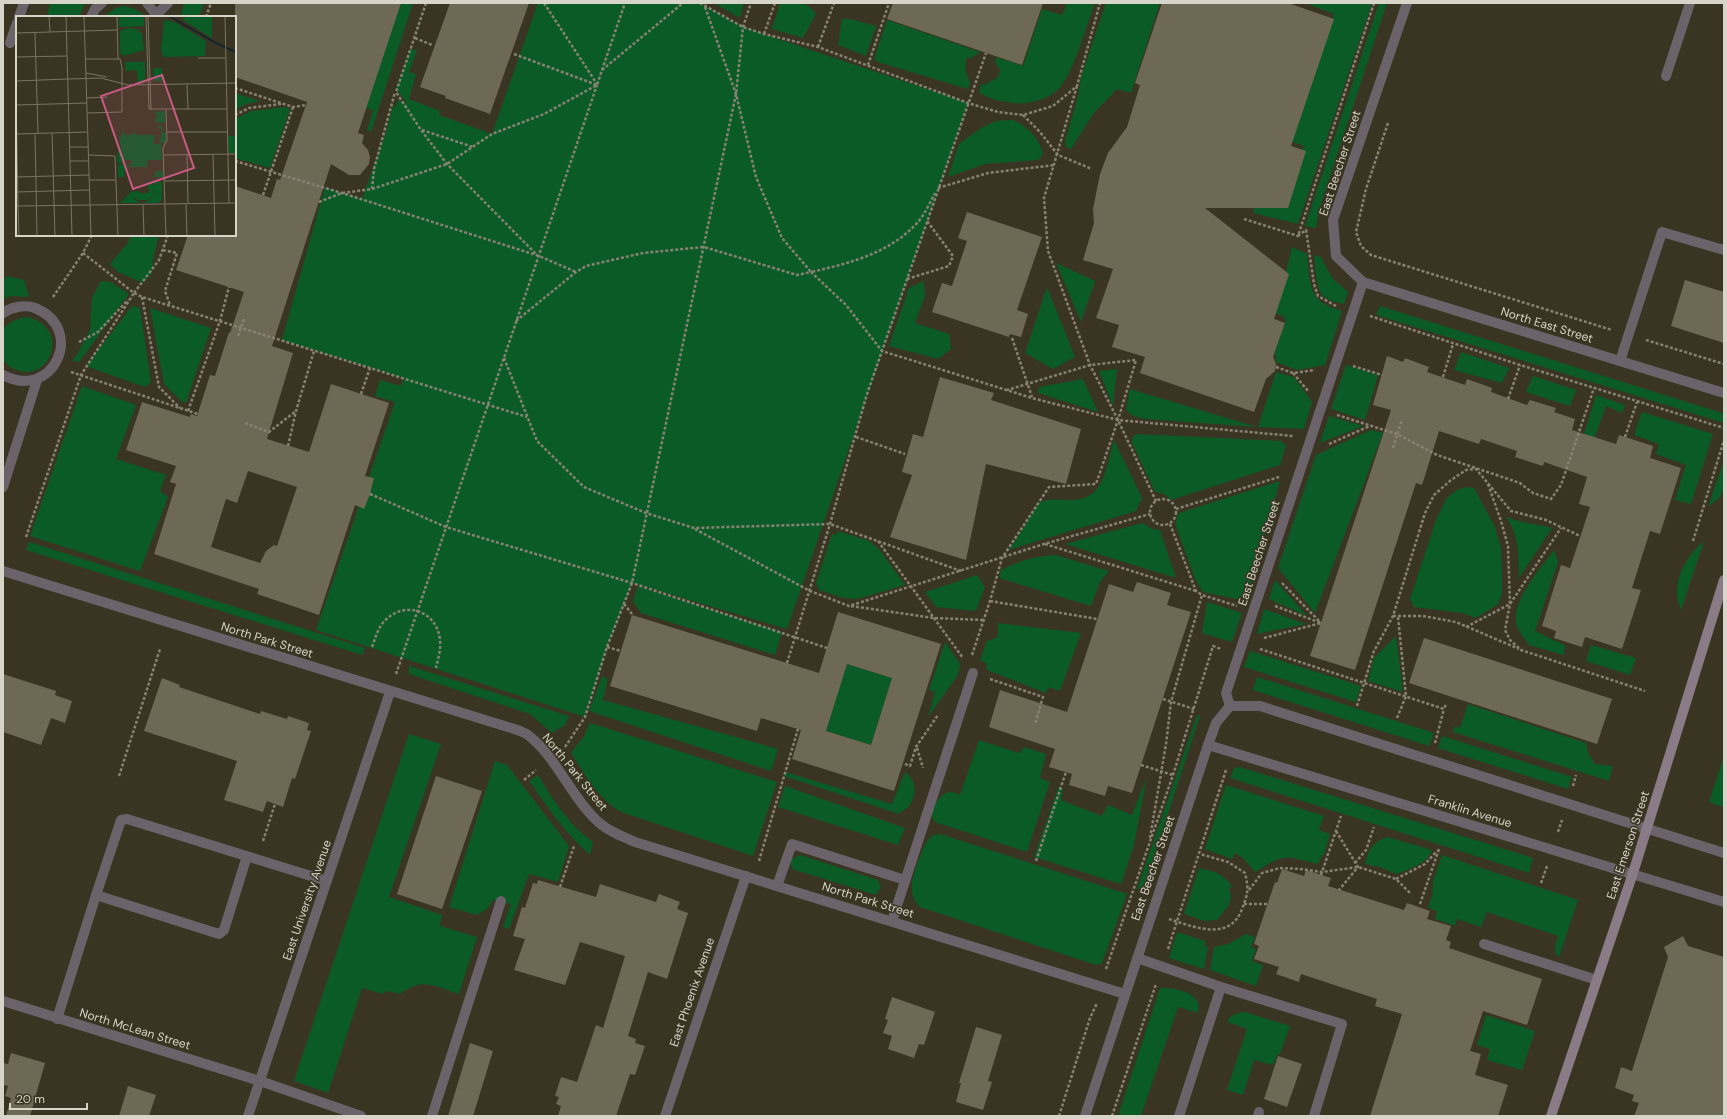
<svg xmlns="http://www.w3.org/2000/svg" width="1727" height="1119" font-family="'DM Sans',sans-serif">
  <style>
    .green { fill: #0b5b26 }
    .building { fill: #6e6955; fill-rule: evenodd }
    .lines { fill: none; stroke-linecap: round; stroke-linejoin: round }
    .path { stroke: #878273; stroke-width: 2.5; stroke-dasharray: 3 2; stroke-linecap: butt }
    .service { stroke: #6b6369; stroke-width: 10 }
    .pedestrian { stroke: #6b6369; stroke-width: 10 }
    .minor { stroke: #6b6369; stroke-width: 10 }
    .secondary { stroke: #897c86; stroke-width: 10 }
    .labels { text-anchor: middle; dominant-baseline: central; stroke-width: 3; stroke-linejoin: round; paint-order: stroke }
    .street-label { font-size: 12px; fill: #d7d4c9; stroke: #3a3522 }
    .inset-river { fill: none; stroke: #13252a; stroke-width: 2 }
    .inset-road { fill: none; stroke: #797565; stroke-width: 1 }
    .view { fill: #c95a82; fill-opacity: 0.15; stroke: #c95a82; stroke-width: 2 }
    .inset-edge { fill: none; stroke: #d7d4c9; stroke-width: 2 }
  </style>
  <rect width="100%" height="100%" fill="#3a3522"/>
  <g class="green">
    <path d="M50 3H85L79 17H47Z"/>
    <path d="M184 3H204L199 17H180Z"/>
    <path d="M400 3H413L371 132 367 130 373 110 366 108Z"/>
    <path d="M538 3H699L743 27 968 103 787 629 632 583 607 647 585 717 316 630 395 402 375 396 380 380 401 386 404 378 282 340 325 187 362 199 386 132 393 105 395 108 398 100 407 103 396 89 410 49 417 50 409 72 416 74 409 99 440 111 439 115 492 134Z"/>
    <path d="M714 3H744L740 18Z"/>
    <path d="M780 3C796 3 807 0 816 14L803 38 772 29Z"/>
    <path d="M1067 3H1095C1086 26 1075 68 1061 86 1051 99 1029 105 1014 103 1002 102 988 99 979 92L981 85 986 84 998 77 1000 69 995 63 996 57 1023 66 1042 9 1062 15Z"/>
    <path d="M1106 3H1160L1131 93 1117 89 1093 114 1071 149 1066 147 1065 142 1078 96 1081 77Z"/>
    <path d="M1305 3H1372L1298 224 1253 213 1255 206H1285L1304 146 1281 138 1294 134 1334 14Z"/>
    <path d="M1379 3H1387L1319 210 1316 228 1305 226Z"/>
    <path d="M122 6C132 7 138 10 146 17H103L114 9Z"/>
    <path d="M842 19H851L876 26 866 56 838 45Z"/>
    <path d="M887 20 980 52 971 58H966C965 67 965 74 970 82L968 89 878 62 874 59Z"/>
    <path d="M235 93 260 101 246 104 235 110Z"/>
    <path d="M285 107 290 109 270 168 235 158V119L251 111Z"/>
    <path d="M996 121C1002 121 1010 119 1015 121 1029 127 1040 140 1043 154L1038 160 985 164 948 177 959 144 981 128Z"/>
    <path d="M132 235H159L153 259 152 273 143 283 118 272 110 264 127 244Z"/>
    <path d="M1292 247 1307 254C1309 267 1308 290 1319 300 1325 306 1334 308 1342 311L1325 365 1297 370 1276 362 1275 352 1286 320 1283 316 1273 312 1287 268Z"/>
    <path d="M1314 255 1321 257 1332 278 1348 292 1344 304C1337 302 1328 301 1323 296 1316 289 1315 265 1314 255Z"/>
    <path d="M1056 263 1095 281 1081 322Z"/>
    <path d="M7 276 24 280 29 297 10 296 3 300V280Z"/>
    <path d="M101 281 111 282 129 294 79 362 72 361 78 353 90 330 92 298Z"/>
    <path d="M924 281 925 296 915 323 949 334 951 349 938 359 889 346 909 288Z"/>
    <path d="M1047 287 1075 357 1053 369 1025 353Z"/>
    <path d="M132 306 140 308 151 382 145 387 86 366Z"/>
    <path d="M1380 306 1722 413 1724 415V423L1376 315Z"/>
    <path d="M150 308 211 328 186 403 181 401 164 384Z"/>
    <path d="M27 317C71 327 51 383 17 370 11 368 6 365 3 359V329C10 321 17 319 27 317Z"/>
    <path d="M1461 352 1509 368 1502 383 1454 370Z"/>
    <path d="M1346 365 1378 375 1365 420 1331 409Z"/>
    <path d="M1117 369 1113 406 1099 371Z"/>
    <path d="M1276 372 1294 377 1312 402 1304 429 1258 427Z"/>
    <path d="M1533 376 1576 390 1570 406 1526 392Z"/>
    <path d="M1083 379 1098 412 1038 393 1039 387Z"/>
    <path d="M82 386 136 405 116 459 166 475 160 491 168 497 140 571 30 536Z"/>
    <path d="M1130 389 1257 427 1145 419 1133 416 1126 410Z"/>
    <path d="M1596 395 1625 405 1622 413 1606 406 1588 456 1578 454Z"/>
    <path d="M1642 412 1713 434 1691 504 1675 500 1686 465 1656 454 1659 444 1634 435Z"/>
    <path d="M1329 416 1363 426 1320 443Z"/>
    <path d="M1371 430 1383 433 1315 613 1278 568 1316 455Z"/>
    <path d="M1136 434 1281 441 1286 445 1280 465 1171 500C1166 495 1162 492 1155 492L1132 443V438Z"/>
    <path d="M1114 440 1142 498 1136 511 1008 550 1019 535 1038 503C1047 498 1058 500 1069 500 1105 501 1105 469 1114 440Z"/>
    <path d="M1724 460V487L1720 497 1708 507Z"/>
    <path d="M1280 481 1246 601 1203 592 1195 579 1175 523 1179 513Z"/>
    <path d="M1466 487 1474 488 1495 527 1501 548 1502 576V594L1498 604 1476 618 1462 613 1414 607 1410 599 1437 517 1447 498 1457 490Z"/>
    <path d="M1506 517C1521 523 1537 524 1552 528L1519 578C1518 552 1520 539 1506 517Z"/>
    <path d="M1142 523 1153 529 1160 530 1176 578 1065 544Z"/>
    <path d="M838 531 869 541 879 549 905 585 857 599 843 598 819 590 816 583 832 534 836 535Z"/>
    <path d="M1704 541 1681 610C1680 606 1677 600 1677 595 1676 573 1689 554 1704 541Z"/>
    <path d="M29 542 365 648 362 655 26 550Z"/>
    <path d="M1554 550 1558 562 1535 631 1566 646 1563 655 1529 645C1526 640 1521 635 1518 629 1507 604 1540 570 1554 550Z"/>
    <path d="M1055 555 1109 571 1100 582 1091 606 999 578 1001 570C1019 561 1035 556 1055 555Z"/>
    <path d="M977 575 985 587 976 611 936 607 925 592Z"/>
    <path d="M1275 580 1307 616 1269 599Z"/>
    <path d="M638 586 782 632 775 655 641 613 633 601Z"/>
    <path d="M1207 602 1242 613 1232 642 1202 633Z"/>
    <path d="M1264 609 1306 624 1257 634Z"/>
    <path d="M998 623 1081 633 1060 691 1048 687 1046 693 987 670 986 663 980 660 987 641 998 637Z"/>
    <path d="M1396 636 1403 692 1368 681 1374 658Z"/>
    <path d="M945 642 960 664 958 675 928 717 935 692 929 690Z"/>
    <path d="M1591 645 1636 658 1630 675 1586 661Z"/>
    <path d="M1250 651 1361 686 1356 702 1244 667Z"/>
    <path d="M847 664 892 678 871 745 826 731Z"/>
    <path d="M409 666 569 716 565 725 552 733 530 714 409 674Z"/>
    <path d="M602 676 608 679 603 700 778 749 771 771 589 711Z"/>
    <path d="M1257 677 1434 733 1429 746 1253 690Z"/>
    <path d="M1468 704 1586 743 1588 753 1595 764 1613 766 1609 781 1453 732 1455 726 1460 728Z"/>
    <path d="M1197 715 1200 716 1143 890 1137 889Z"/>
    <path d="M590 723 777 782 753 856 621 812C598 799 585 775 571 753L584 736Z"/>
    <path d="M409 734 441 744 389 897 442 915 440 926 477 937 459 994C433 986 423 977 400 994L386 991 383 994 362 988 328 1093 294 1081Z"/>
    <path d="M1442 736 1572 777 1568 789 1438 748Z"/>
    <path d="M979 740 1019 753 1024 747 1046 754 1040 778 1050 782 1027 852 935 822 930 814C933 806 940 793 950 792 953 792 957 794 960 795Z"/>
    <path d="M1724 756V807L1709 802Z"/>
    <path d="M495 761 507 765 569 846 558 882 529 874 509 929 503 927 511 904 493 900 488 908 477 915 449 907Z"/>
    <path d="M1240 767 1533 858 1529 873 1230 778 1234 768Z"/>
    <path d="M785 772 892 804 905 772C916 780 918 794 909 806 907 809 902 811 899 814L784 776Z"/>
    <path d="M538 775C553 800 569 825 593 842L590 855C565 833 548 808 529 781Z"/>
    <path d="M1147 776 1134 845 1121 884 1034 857 1059 786 1063 789 1061 800 1102 816 1108 805 1132 815Z"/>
    <path d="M1226 785 1324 816 1319 830 1330 834 1324 855H1322L1318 864C1286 856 1284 853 1255 872L1243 858 1235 853 1232 859 1205 849Z"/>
    <path d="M785 786 905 828 898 845 778 807Z"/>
    <path d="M940 834 1127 894 1102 963 1096 965 920 907C905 893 914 872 920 856 923 849 925 842 931 837 933 835 937 834 940 834Z"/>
    <path d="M1387 837 1432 850C1429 863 1408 870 1396 874L1380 867 1365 864C1368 850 1374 841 1387 837Z"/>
    <path d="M800 855 878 880 881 888 876 895 792 869 790 860Z"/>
    <path d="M1442 855 1578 900 1559 957 1556 954 1555 946 1558 936 1487 912 1481 927 1457 919 1455 926 1435 919 1437 911 1428 908 1433 892 1432 891 1434 885 1432 884Z"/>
    <path d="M1199 868C1214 872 1224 873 1232 887L1229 888 1231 898 1229 905 1217 920 1204 921 1184 914Z"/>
    <path d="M1177 932 1202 940H1205V946L1208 947 1204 969 1169 958Z"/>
    <path d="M1246 934 1255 937 1251 947 1256 949 1252 961 1263 965 1256 986 1210 970 1214 947 1228 944Z"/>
    <path d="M1160 988C1172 988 1193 990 1198 1003 1199 1005 1198 1010 1198 1013L1178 1007 1141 1116H1118Z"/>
    <path d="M1245 1012 1290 1026 1280 1054H1278L1273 1065 1254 1060 1243 1095 1227 1090 1247 1029 1227 1022C1231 1014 1237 1013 1245 1012Z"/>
    <path d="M1486 1015 1535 1031 1522 1070 1487 1060 1490 1049 1477 1045Z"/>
  </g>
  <g class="building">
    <path d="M235 3H401L358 133 364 135 362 143 368 150 370 157 369 164 360 175H349L331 164 272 346 293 353 267 439 309 452 331 384 389 403 365 476 374 478 370 494 364 509 355 505 319 615 257 594 259 589 154 554 176 484 170 482 176 466 126 450 142 402 190 417 191 414 197 416 210 375 215 376 229 332 230 333 244 292 176 270 188 235H235V186L271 198 277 179 280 180 307 102 235 77ZM248 471 297 487 277 546 274 545 266 551 260 563 211 547 226 499 237 503Z"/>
    <path d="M450 3H529L490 114 445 98 446 96 420 87Z"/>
    <path d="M893 3H1043L1022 65 887 19Z"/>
    <path d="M1162 3H1288L1334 19 1291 146 1306 151 1288 208H1205L1289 274 1274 319 1285 323 1273 357 1276 364 1275 371 1266 379 1254 412 1140 373 1145 357 1112 347 1119 325 1096 318 1113 269 1083 260 1094 223 1093 209 1100 174 1108 153 1127 127 1140 85 1135 83Z"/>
    <path d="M967 212 1042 237 1017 310 1028 314 1021 337 1010 334 1009 337 932 312 942 283 952 286 967 241 958 238Z"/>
    <path d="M1685 280 1724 292V343L1671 326Z"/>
    <path d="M1387 356 1403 362 1405 358 1429 367 1427 372 1465 385 1467 379 1492 388 1491 392 1527 405 1530 400 1556 408 1554 412 1575 419 1572 430 1616 444 1619 435 1653 446 1650 458 1681 468 1660 534 1650 531 1632 588 1641 590 1622 649 1585 637 1582 647 1554 638 1556 631 1542 626 1561 565 1570 568 1590 507 1579 504 1587 477 1544 462 1543 466 1515 457 1517 451 1481 439 1479 444 1439 431 1422 485 1416 483 1355 670 1310 656 1391 410 1373 405Z"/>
    <path d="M940 377 994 393 991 400 1081 429 1066 484 986 464 966 560 890 537 912 475 902 472 913 434 923 437Z"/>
    <path d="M1137 582 1171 593 1167 605 1191 612 1132 793 1108 786 1105 796 1069 785 1072 774 1049 767 1055 749 989 727 1000 690 1067 712 1109 584 1133 592Z"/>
    <path d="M838 612 941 644 894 791 792 759 801 730 761 718 757 731 610 686 632 615 819 673ZM847 664 892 678 871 745 826 731Z"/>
    <path d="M1424 638 1612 699 1597 744 1409 683Z"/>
    <path d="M3 674 56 691 55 695 72 701 65 723 51 718 41 745 3 732Z"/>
    <path d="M162 678 180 685 179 687 260 714 261 711 287 719 288 716 309 723 307 730 311 731 295 779 292 778 283 807 267 801 263 812 224 800 237 761 144 731Z"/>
    <path d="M436 776 482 791 442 909 397 894Z"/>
    <path d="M1282 869 1304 876 1306 870 1331 878 1328 886 1404 910 1407 903 1430 911 1427 919 1451 926 1446 940 1451 942 1449 948 1542 979 1527 1025 1483 1011 1470 1051 1481 1054 1475 1075 1508 1085 1498 1116H1370L1402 1014 1375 1006 1377 999 1301 974 1299 982 1276 974 1279 967 1254 959 1259 946 1254 944 1275 882 1277 883Z"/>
    <path d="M538 880 596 897 600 884 656 902 659 894 680 902 677 909 688 913 667 979 648 972 628 1036 636 1039 635 1043 645 1046 635 1075 630 1074 616 1116H558L561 1106 556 1104 559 1097 555 1096 561 1077 577 1082 596 1025 603 1028 625 956 580 942 565 985 514 970 525 939 513 936 522 907 525 908 533 883 537 884Z"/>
    <path d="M1683 936 1688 946 1724 957V1116H1634L1639 1103 1632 1101 1634 1095 1615 1088 1621 1067 1632 1071 1668 957 1664 947Z"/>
    <path d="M892 997 935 1012 924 1045 919 1044 914 1058 888 1049 892 1036 883 1033 888 1020 885 1019Z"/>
    <path d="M976 1027 1002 1035 988 1081 992 1082 983 1110 956 1102 961 1083H959Z"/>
    <path d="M470 1043 493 1051 473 1116H448Z"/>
    <path d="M11 1053 45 1063 30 1116H6L11 1098 5 1096 8 1086 3 1085V1063L8 1064Z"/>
    <path d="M1278 1056 1302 1064 1287 1107 1264 1099Z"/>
    <path d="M128 1086 156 1095 149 1116H119Z"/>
  </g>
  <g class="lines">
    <g class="path">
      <path d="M426 3 396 92 421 130 447 164 538 256"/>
      <path d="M544 3 597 84"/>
      <path d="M700 3 743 27 764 34 818 47 968 103 998 112 1023 115 1053 106 1077 86 1100 3"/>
      <path d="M705 7 736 94 756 177 782 238 811 272C851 263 890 253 918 222 925 214 930 202 935 193"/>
      <path d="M206 17 211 3"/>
      <path d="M764 34 775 3"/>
      <path d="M415 38 432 45"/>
      <path d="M818 47 834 3"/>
      <path d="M514 54 597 85"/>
      <path d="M868 65 889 3"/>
      <path d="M602 70 625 3"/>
      <path d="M1077 86 1044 198 1048 251 1090 365 1118 420 1156 501"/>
      <path d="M235 88 293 107 306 105"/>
      <path d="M235 115 249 108 281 104"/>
      <path d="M1023 115 1040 132 1058 155 1092 169"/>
      <path d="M1388 123 1366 189 1356 232 1361 246 1371 255 1612 330"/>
      <path d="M422 130 473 147"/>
      <path d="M235 161 342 193 539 256 576 272"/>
      <path d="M938 188 988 173 1055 165"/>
      <path d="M372 189 374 169 395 92"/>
      <path d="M263 195 293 107"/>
      <path d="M319 202 342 193 372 189 447 164 492 134 544 114 597 85 602 70 683 3"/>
      <path d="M1244 219 1298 236"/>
      <path d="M163 250 177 253 165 291 170 305"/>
      <path d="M83 253 134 293 142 297 527 417"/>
      <path d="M907 279 949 266 953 256 927 221"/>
      <path d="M134 293 159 260 168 235"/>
      <path d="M53 297 83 253 92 235"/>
      <path d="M142 297 159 387 180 408"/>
      <path d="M1336 306 1318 296 1314 284 1306 230 1298 236 1374 3"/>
      <path d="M1370 316 1520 365 1724 428"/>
      <path d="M516 321 576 272 586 266 643 253 704 247 797 275 811 272 846 305 882 351 1032 398 1118 420 1293 436"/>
      <path d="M238 336 244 319"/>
      <path d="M1012 338 1032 397"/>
      <path d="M1646 340 1724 364"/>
      <path d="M79 342 98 332 128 300"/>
      <path d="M504 358 537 441 584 487 646 513 694 528 830 524 961 571"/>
      <path d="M1353 366 1382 375"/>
      <path d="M1276 367 1293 373 1315 370"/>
      <path d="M71 372 198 414"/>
      <path d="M1293 373 1308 391"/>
      <path d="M1443 377 1453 344"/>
      <path d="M361 394 370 368"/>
      <path d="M1508 399 1520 365"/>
      <path d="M188 411 220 321 229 287"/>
      <path d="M1337 415 1397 434 1437 455 1520 483 1533 493 1551 499 1561 485 1594 388"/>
      <path d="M245 423 269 432 296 411"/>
      <path d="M856 437 905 454"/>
      <path d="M1625 437 1637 402"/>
      <path d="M1329 444 1370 426"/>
      <path d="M288 446 296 411 314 351"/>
      <path d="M1393 448 1402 419"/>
      <path d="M1488 484 1501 521 1508 546 1510 604 1505 630 1510 640 1521 650 1645 691"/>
      <path d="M370 494 446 527 632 583 827 648"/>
      <circle cx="1163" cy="512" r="13"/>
      <path d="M1176 509 1279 477"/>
      <path d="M1170 524 1196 591 1202 595 1237 606"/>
      <path d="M695 529 810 591 849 606 1044 544 1150 514"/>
      <path d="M26 537 81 375 134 293"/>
      <path d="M878 541 963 658"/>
      <path d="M1693 541 1724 440"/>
      <path d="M1045 544 1196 591"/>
      <path d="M1282 583 1321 623"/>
      <path d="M990 601 1097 619"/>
      <path d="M624 604 632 614"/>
      <path d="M851 606 934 618 983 620"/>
      <path d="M1275 606 1321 623"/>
      <path d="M1393 616H1423L1456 622 1519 649"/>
      <path d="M1466 627 1510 604 1561 528"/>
      <path d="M1264 638 1321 623"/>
      <path d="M372 647C375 639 377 631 382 624 401 599 437 609 440 640 441 650 438 659 436 668"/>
      <path d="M607 647 621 651"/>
      <path d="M1260 649 1444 709 1446 704"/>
      <path d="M972 655 990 601 1002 558 1049 487 1096 484 1118 420 1136 360 1090 365 1007 390"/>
      <path d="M787 663 830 524 867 394 986 53"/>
      <path d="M396 674 597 85"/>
      <path d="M990 679 1043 697 1035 724"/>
      <path d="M1163 699 1194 709"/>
      <path d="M1357 706 1374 651 1393 616 1425 513 1434 495 1451 480 1466 470 1476 469 1511 511 1546 520 1580 536"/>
      <path d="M1397 718 1406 696 1398 617"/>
      <path d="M1435 743 1444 709"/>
      <path d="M565 747 585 717 607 647 632 583 736 94 743 27 751 3"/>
      <path d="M917 748 923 768"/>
      <path d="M905 764 910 766 916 747 938 715"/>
      <path d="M1141 765 1173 775"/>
      <path d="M119 776 160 649"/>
      <path d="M524 780 536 770"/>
      <path d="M1573 786 1576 775"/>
      <path d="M1336 831 1358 867 1339 890"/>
      <path d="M1558 832 1562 820"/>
      <path d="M1150 838 1166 744 1171 702 1202 595"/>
      <path d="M263 841 275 804"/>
      <path d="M759 861 798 729"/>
      <path d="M1036 861 1066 772"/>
      <path d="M1355 863 1366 850 1374 827"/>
      <path d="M1321 875 1341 816"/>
      <path d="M1396 879 1425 864 1437 851"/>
      <path d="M1541 883 1547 866"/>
      <path d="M560 887 574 846"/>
      <path d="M1249 890 1262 873 1280 868 1301 869 1322 872 1358 867 1396 879 1410 893"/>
      <path d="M1244 904H1267"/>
      <path d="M1420 904 1439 849"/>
      <path d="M1169 919C1194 927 1230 942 1242 909 1248 893 1249 890 1245 873L1228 862 1200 854"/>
      <path d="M1168 949 1226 770"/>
      <path d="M1106 969 1173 775 1213 646 1221 649"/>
      <path d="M1059 1116 1090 1018 1097 1003"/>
      <path d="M1112 1116 1156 984"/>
    </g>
    <g class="service">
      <path d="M147 3 158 17"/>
      <path d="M157 14 168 3"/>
      <path d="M19 17 24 3"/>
      <path d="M91 17 95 9 102 3"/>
      <path d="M10 43 17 23"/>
      <path d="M3 313C12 307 25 304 35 308 87 329 53 402 3 375"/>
      <path d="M1620 361 1662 232 1724 250"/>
      <path d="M3 487 37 380"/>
      <path d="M247 856 224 930 219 934 96 895 121 820 127 819 327 881"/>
      <path d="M777 886 792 844 905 880"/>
      <path d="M892 921 973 673"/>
      <path d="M1484 944 1597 980"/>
      <path d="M1137 958 1221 987 1342 1024 1314 1116"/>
      <path d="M57 1019 96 895"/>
      <path d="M260 1081 361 1116"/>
      <path d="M432 1116 501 901"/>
      <path d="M1179 1116 1221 987"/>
      <path d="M1258 1116 1259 1112"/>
    </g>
    <path class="pedestrian" d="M1230 706 1226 693 1363 282"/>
    <g class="minor">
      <path d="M1407 3 1333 220 1336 256 1363 282 1724 393"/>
      <path d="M1666 76 1690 3"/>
      <path d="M3 571 511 728C517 730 524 732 528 735 558 758 573 802 602 825 612 833 624 837 635 842L1125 994"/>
      <path d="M1208 745 1724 902"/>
      <path d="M3 1001 260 1081"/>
      <path d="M248 1116 390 692"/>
      <path d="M665 1116 746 876"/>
      <path d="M1085 1116 1208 745 1216 723 1230 706H1260L1724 853"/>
    </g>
    <path class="secondary" d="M1551 1116 1633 873 1724 580"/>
  </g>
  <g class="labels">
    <g class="street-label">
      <text transform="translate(1340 163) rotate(-72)">East Beecher Street</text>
      <text transform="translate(1547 325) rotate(17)">North East Street</text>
      <text transform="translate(1259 553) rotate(-72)">East Beecher Street</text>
      <text transform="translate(267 640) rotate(17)">North Park Street</text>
      <text transform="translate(575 772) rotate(51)">North Park Street</text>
      <text transform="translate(1470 811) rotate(17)">Franklin Avenue</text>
      <text transform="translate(1628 845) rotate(-72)">East Emerson Street</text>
      <text transform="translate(1153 868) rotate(-71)">East Beecher Street</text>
      <text transform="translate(307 900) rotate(-71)">East University Avenue</text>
      <text transform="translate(868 900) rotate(17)">North Park Street</text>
      <text transform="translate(692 992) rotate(-71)">East Phoenix Avenue</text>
      <text transform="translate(135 1029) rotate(17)">North McLean Street</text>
    </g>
  </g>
  <g transform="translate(16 16)">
    <rect width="220" height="220" fill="#3a3522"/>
    <path d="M103 0H128V10L103 11ZM168 0H196V22L173 8 167 4ZM148 4 158 6 190 25 189 40 147 41 145 34ZM113 12 122 14 126 18 128 34 107 40 104 36V15ZM109 46H129V66H122L121 54 110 55ZM146 52V65H138L137 53ZM149 95V107L139 106 141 98 138 96ZM145 109 147 116H150V124L148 128 145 126 147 161H137L140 155H146V144H132L131 151H109L108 161H102V148L114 150 116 144H106L107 147H102L101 144V161V144L102 135 104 136 102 133 105 132 102 119 105 123 106 114 110 119H116L119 115 120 119H139L138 128H143L146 116 142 110ZM212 120H220V137H213ZM132 166 139 170 138 166H146V183L142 187H128L138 180 140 172 137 180 131 184H122L116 180 114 176 122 175 127 178 133 176ZM114 177 118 183 125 187H104Z" fill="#0b5b26"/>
    <path class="inset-river" d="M153 0 202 28 220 36"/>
    <path class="inset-road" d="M33 0 34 16M50 0 56 220M68 0 75 220M101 0 102 43M130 0 133 93H211M132 0 135 94M209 0 213 187M0 17 101 14M19 17 22 117M0 41 51 40M182 42H209M70 43H104L106 52V96L71 97M70 57 91 61M52 63 85 62 112 69 220 67M0 65 52 63M171 68 172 93M0 80 2 190H0M71 82 91 81M0 89 71 87M151 116H212M19 117 21 220M36 117 39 220M0 118 71 116M54 131H72M197 138 199 220M73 139 99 140 102 220M148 139 220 138M171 139 172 188M54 145H73M0 161 73 159M73 164H100M148 165 220 164M0 176 73 174M170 188 171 220M127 189 128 220M3 220 2 190 220 187M150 220 147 132 151 124 150 94"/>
    <path class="view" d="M146 59 178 152 117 173 85 80Z"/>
    <rect width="220" height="220" class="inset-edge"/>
  </g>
  <rect width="1727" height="1119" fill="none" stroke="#d7d4c9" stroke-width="8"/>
  <path d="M10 1103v6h77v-6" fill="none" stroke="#d7d4c9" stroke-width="2"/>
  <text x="16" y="1103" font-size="12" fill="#d7d4c9" stroke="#3a3522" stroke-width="3" paint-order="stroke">20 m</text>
</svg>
